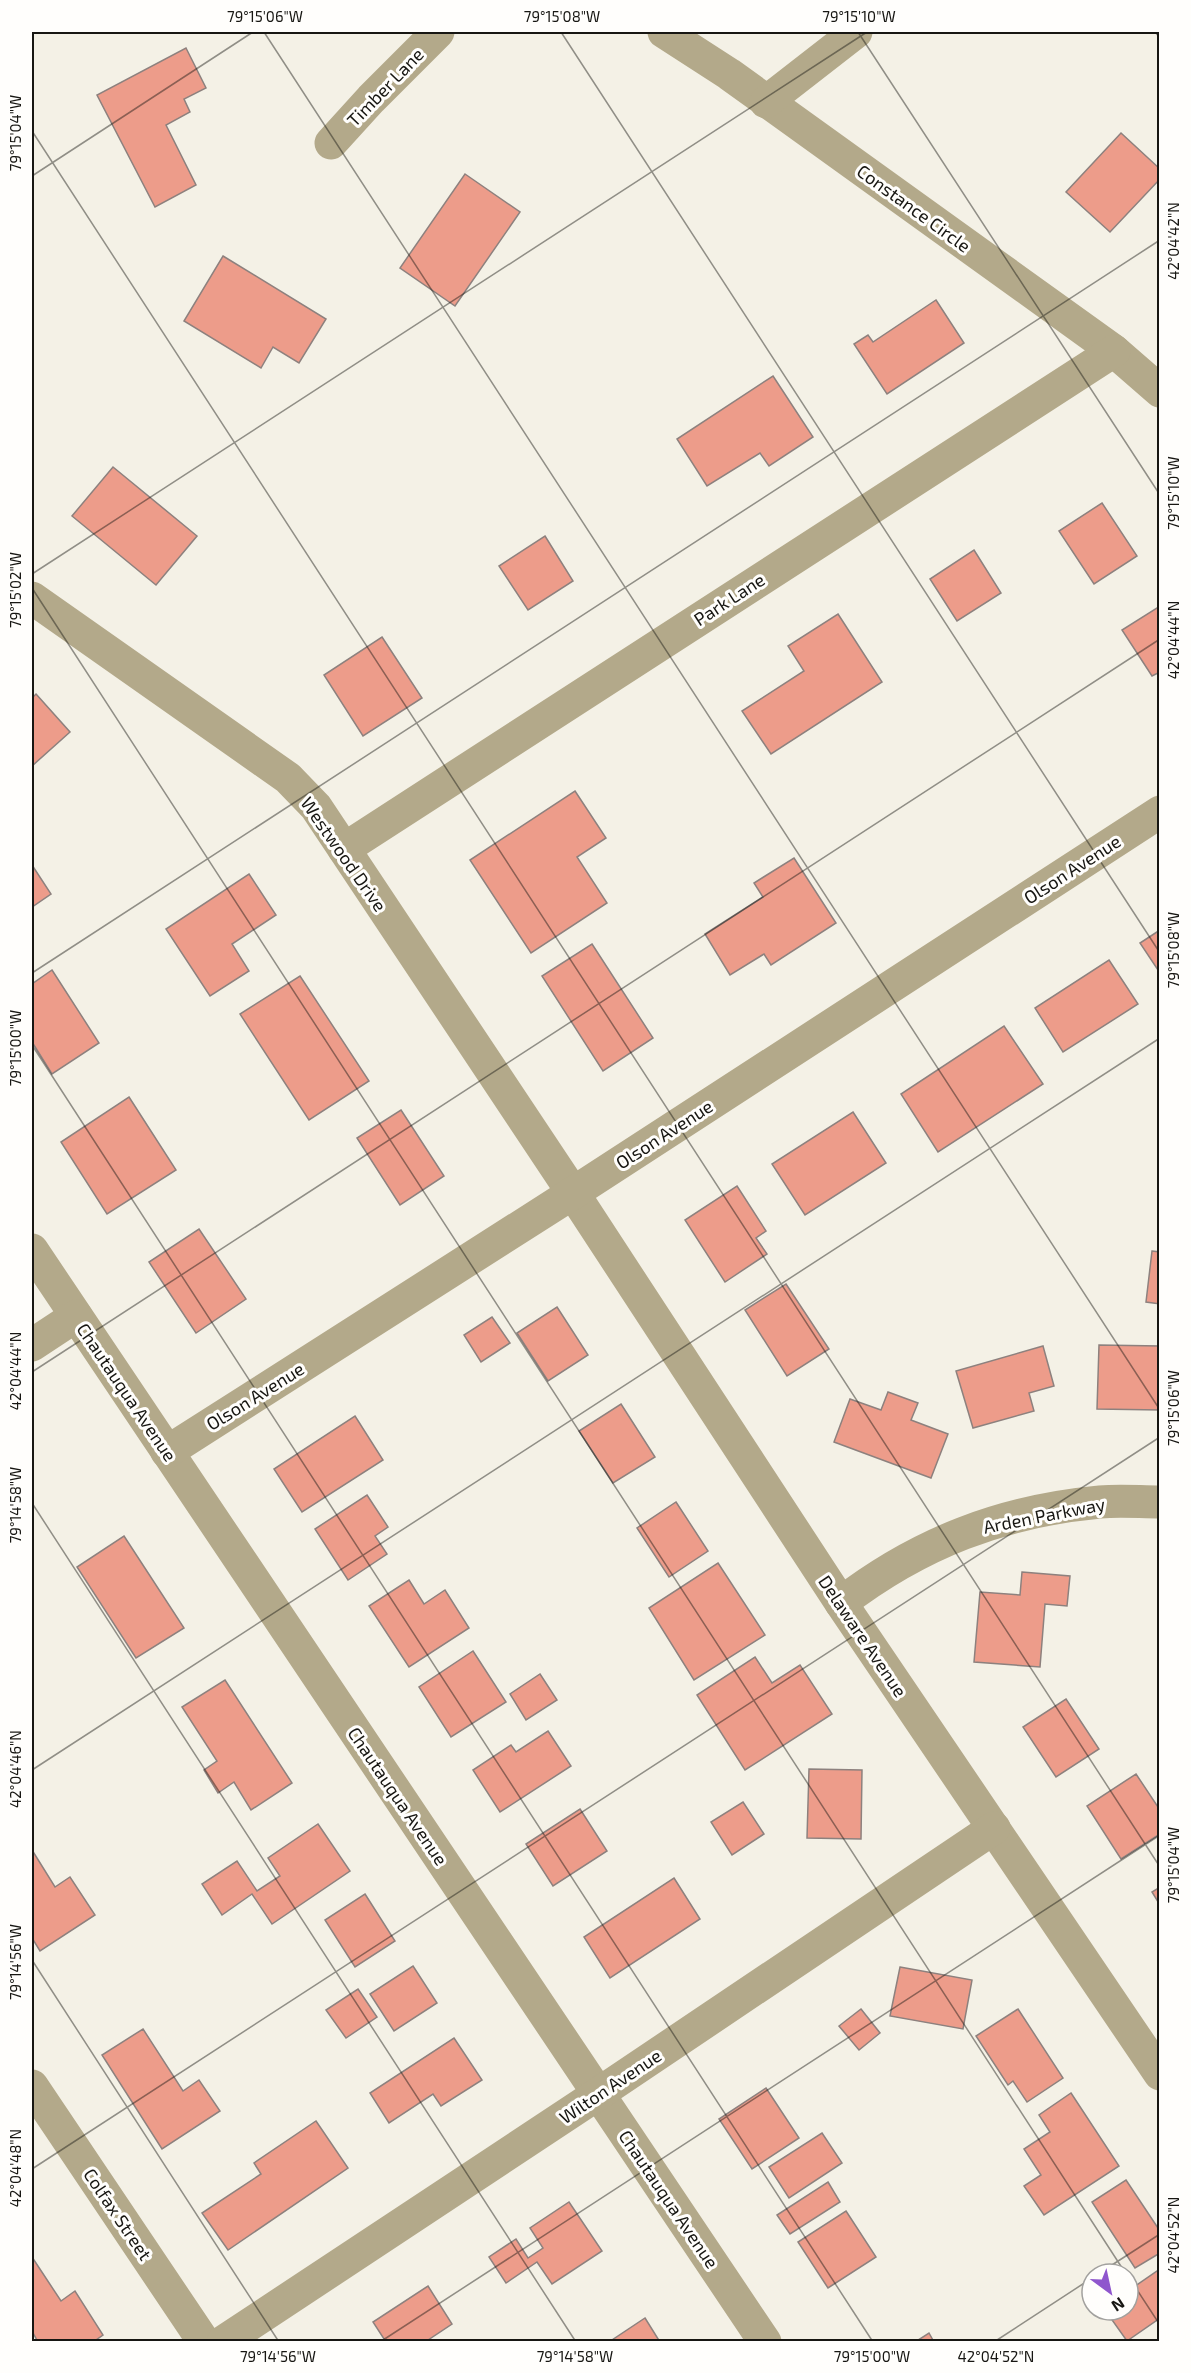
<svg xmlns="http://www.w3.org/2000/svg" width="1191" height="2373" font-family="'Exo 2',sans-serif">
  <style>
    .building { fill: #ed9c8a; stroke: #8d817e; stroke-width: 1.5 }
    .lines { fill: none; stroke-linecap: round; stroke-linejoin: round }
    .minor { stroke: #b3a98a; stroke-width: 33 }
    .ticks { fill: none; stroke: #171612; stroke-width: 1.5; stroke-opacity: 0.45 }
    .labels { text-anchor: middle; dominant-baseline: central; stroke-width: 6; stroke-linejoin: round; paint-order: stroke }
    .street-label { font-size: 18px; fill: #171612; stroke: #fffefc }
    .neatline { fill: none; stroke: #171612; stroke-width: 2 }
    .ticks-label { font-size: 15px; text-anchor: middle; fill: #171612 }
  </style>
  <rect width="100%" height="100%" fill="#f4f1e6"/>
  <g class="building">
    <path d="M186 48 206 88 184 99 190 112 166 125 196 185 155 207 97 95Z"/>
    <path d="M1121 133 1160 169V179L1110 232 1066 192Z"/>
    <path d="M465 174 520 212 455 306 400 268Z"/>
    <path d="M223 256 326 319 299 363 273 347 261 368 184 321Z"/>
    <path d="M936 300 964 343 887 394 854 344 868 335 873 342Z"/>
    <path d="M773 376 813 437 769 466 760 453 707 486 677 439Z"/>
    <path d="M113 467 197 536 156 585 72 516Z"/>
    <path d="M1102 503 1137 556 1094 584 1059 531Z"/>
    <path d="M545 536 573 581 528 610 499 566Z"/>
    <path d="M974 550 1001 593 957 621 930 579Z"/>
    <path d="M1160 606V672L1152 676 1122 630Z"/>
    <path d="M838 614 882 682 771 754 742 711 804 671 788 646Z"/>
    <path d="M382 637 422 698 363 736 324 675Z"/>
    <path d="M36 694 70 732 32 766V698Z"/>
    <path d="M575 791 606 838 577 857 607 903 531 953 470 860Z"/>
    <path d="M794 858 836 923 771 965 764 954 730 975 705 934 763 897 754 883Z"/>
    <path d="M32 865 51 894 32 907Z"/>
    <path d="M249 874 276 915 232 944 249 971 210 996 166 929Z"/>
    <path d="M1160 930V973L1140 943Z"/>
    <path d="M592 944 653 1038 603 1071 542 976Z"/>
    <path d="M1109 960 1138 1004 1063 1052 1035 1008Z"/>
    <path d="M52 970 99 1043 52 1074 32 1042V984Z"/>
    <path d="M300 976 369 1081 309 1120 240 1014Z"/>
    <path d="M1004 1026 1043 1084 938 1152 901 1094Z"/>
    <path d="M129 1097 176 1170 107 1214 61 1142Z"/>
    <path d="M401 1110 444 1176 400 1205 357 1138Z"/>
    <path d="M853 1112 886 1163 805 1215 772 1164Z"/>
    <path d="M737 1186 766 1231 756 1238 767 1254 725 1282 685 1220Z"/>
    <path d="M199 1229 246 1299 196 1333 149 1262Z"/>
    <path d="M1152 1251 1160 1252V1304L1146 1302Z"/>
    <path d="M786 1284 829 1349 787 1376 745 1310Z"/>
    <path d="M557 1307 588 1355 548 1381 517 1333Z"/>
    <path d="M492 1317 510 1343 481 1362 464 1335Z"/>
    <path d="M1099 1345 1160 1346V1410L1097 1409Z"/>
    <path d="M1043 1346 1054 1386 1029 1393 1034 1411 973 1428 956 1371Z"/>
    <path d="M888 1392 918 1403 911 1420 948 1434 931 1478 834 1442 850 1399 881 1410Z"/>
    <path d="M621 1404 655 1457 613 1483 579 1431Z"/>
    <path d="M355 1416 383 1460 302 1512 274 1469Z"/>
    <path d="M367 1495 388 1527 375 1536 387 1554 348 1580 315 1529Z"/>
    <path d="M676 1502 708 1551 669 1577 637 1528Z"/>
    <path d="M124 1536 184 1628 136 1658 77 1567Z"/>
    <path d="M718 1563 765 1635 694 1680 649 1608Z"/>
    <path d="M1022 1572 1070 1576 1067 1606 1045 1604 1040 1667 974 1662 980 1592 1020 1595Z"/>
    <path d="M409 1580 424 1604 445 1590 469 1628 409 1667 369 1606Z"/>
    <path d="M473 1651 506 1702 451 1737 419 1687Z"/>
    <path d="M755 1657 772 1683 800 1665 832 1714 745 1770 697 1695Z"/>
    <path d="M540 1674 557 1700 526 1720 510 1694Z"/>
    <path d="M225 1680 292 1783 251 1810 234 1782 218 1793 204 1770 217 1761 182 1707Z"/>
    <path d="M1066 1699 1099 1749 1056 1777 1023 1727Z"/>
    <path d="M548 1731 571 1766 500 1812 473 1770 511 1745 516 1752Z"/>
    <path d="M809 1769 862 1770 861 1839 807 1838Z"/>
    <path d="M1136 1774 1160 1810V1834L1121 1859 1087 1806Z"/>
    <path d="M743 1802 764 1834 732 1855 711 1822Z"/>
    <path d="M580 1809 607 1851 553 1886 526 1844Z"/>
    <path d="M318 1824 350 1871 272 1924 252 1894 222 1915 202 1884 237 1861 257 1891 280 1876 268 1858Z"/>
    <path d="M32 1850 55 1887 70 1877 95 1915 40 1951 32 1938Z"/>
    <path d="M674 1878 700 1919 610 1978 584 1937Z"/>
    <path d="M1160 1887V1905L1152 1892Z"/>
    <path d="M365 1894 395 1941 355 1967 325 1920Z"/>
    <path d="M413 1966 437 2003 394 2031 370 1994Z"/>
    <path d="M900 1967 972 1980 963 2029 890 2016Z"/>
    <path d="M358 1989 377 2017 346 2038 326 2010Z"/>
    <path d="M861 2009 880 2033 859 2050 839 2026Z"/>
    <path d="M1018 2009 1063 2078 1027 2102 1013 2081 1008 2085 976 2036Z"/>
    <path d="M143 2029 183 2091 199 2080 220 2111 162 2149 102 2055Z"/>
    <path d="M454 2038 482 2080 441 2106 433 2094 389 2123 370 2093Z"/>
    <path d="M766 2088 799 2138 752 2169 719 2119Z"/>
    <path d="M1071 2093 1119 2166 1044 2215 1024 2186 1041 2175 1024 2149 1050 2132 1039 2115Z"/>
    <path d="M316 2121 348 2168 228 2250 202 2213 261 2174 254 2163Z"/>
    <path d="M822 2133 842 2163 789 2198 769 2167Z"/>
    <path d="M1126 2180 1160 2231V2253L1135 2268 1092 2202Z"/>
    <path d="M828 2182 840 2202 790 2234 777 2215Z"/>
    <path d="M569 2202 602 2251 552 2284 537 2262 506 2283 489 2257 516 2239 528 2258 543 2248 530 2228Z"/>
    <path d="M846 2211 876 2257 828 2288 798 2242Z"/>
    <path d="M32 2257 61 2301 75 2291 103 2335 93 2342H38L32 2331Z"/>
    <path d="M1160 2269V2318L1127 2341 1105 2310H1128V2291Z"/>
    <path d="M428 2286 452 2324 425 2342H386L373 2322Z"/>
    <path d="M645 2318 660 2342H609Z"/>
    <path d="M929 2333 934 2342H915Z"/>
  </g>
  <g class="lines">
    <g class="minor">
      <path d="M664 32 729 74 1114 351 1160 391"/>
      <path d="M766 102 856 32"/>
      <path d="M331 143 371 99 438 32"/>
      <path d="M32 598 288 778 316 807 573 1193 841 1603 1160 2074"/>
      <path d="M344 849 1114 351"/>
      <path d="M32 1250 765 2342"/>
      <path d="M32 1345 76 1316"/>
      <path d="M167 1452 573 1193 1160 812"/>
      <path d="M841 1603C919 1543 1002 1511 1100 1502 1120 1500 1140 1502 1160 1502"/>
      <path d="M32 2086 204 2342"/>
      <path d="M223 2342 598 2094 994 1828"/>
    </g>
  </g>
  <path class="ticks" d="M264 32 1160 1410M561 32 1160 953M858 32 1160 495M1155 32 1160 38M32 131 1160 1867M32 176 253 32M32 574 867 32M32 588 1126 2274M32 973 1160 240M32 1045 873 2342M32 1372 1160 639M32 1503 576 2342M32 1770 1160 1038M32 1960 279 2342M32 2169 1160 1437M1098 2274 1160 2234M1128 2276 1160 2325M380 2342 1160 1835M994 2342 1092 2278"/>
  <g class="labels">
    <g class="street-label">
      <text transform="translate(385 87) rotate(-46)">Timber Lane</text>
      <text transform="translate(914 208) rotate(36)">Constance Circle</text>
      <text transform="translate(729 599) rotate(-33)">Park Lane</text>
      <text transform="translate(344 854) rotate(55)">Westwood Drive</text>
      <text transform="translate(1072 869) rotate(-33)">Olson Avenue</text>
      <text transform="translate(664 1134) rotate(-33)">Olson Avenue</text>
      <text transform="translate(127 1392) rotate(56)">Chautauqua Avenue</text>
      <text transform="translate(255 1396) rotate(-32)">Olson Avenue</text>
      <text transform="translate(1044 1515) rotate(-11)">Arden Parkway</text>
      <text transform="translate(863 1636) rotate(56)">Delaware Avenue</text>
      <text transform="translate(398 1796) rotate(56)">Chautauqua Avenue</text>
      <text transform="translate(610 2086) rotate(-34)">Wilton Avenue</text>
      <text transform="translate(669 2199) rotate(56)">Chautauqua Avenue</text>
      <text transform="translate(118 2214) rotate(56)">Colfax Street</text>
    </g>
  </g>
  <rect width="1191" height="2373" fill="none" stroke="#fffefc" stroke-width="66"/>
  <g transform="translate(1110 2292) rotate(147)"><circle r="28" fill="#fffefc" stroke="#a2a19e" stroke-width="1.5"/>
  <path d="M0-4.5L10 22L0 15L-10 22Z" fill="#8f56cd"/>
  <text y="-9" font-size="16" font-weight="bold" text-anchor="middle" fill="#171612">N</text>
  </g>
  <rect x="33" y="33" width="1125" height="2307" class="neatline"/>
  <g class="ticks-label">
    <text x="265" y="22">79°15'06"W</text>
    <text x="562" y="22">79°15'08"W</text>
    <text x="859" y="22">79°15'10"W</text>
    <text transform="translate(16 133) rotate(-90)" y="5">79°15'04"W</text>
    <text transform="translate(1174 241) rotate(-90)" y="5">42°04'42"N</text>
    <text transform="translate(1174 493) rotate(-90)" y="5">79°15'10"W</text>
    <text transform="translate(16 590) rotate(-90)" y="5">79°15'02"W</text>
    <text transform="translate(1174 640) rotate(-90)" y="5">42°04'44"N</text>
    <text transform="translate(1174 950) rotate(-90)" y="5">79°15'08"W</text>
    <text transform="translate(16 1048) rotate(-90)" y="5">79°15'00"W</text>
    <text transform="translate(16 1371) rotate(-90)" y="5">42°04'44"N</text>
    <text transform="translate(1174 1408) rotate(-90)" y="5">79°15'06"W</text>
    <text transform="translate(16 1505) rotate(-90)" y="5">79°14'58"W</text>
    <text transform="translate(16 1769) rotate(-90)" y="5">42°04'46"N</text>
    <text transform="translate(1174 1865) rotate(-90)" y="5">79°15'04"W</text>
    <text transform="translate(16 1962) rotate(-90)" y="5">79°14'56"W</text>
    <text transform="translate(16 2168) rotate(-90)" y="5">42°04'48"N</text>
    <text transform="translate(1174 2235) rotate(-90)" y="5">42°04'52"N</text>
    <text x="278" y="2362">79°14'56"W</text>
    <text x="575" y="2362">79°14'58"W</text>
    <text x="872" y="2362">79°15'00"W</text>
    <text x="996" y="2362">42°04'52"N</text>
  </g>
</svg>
